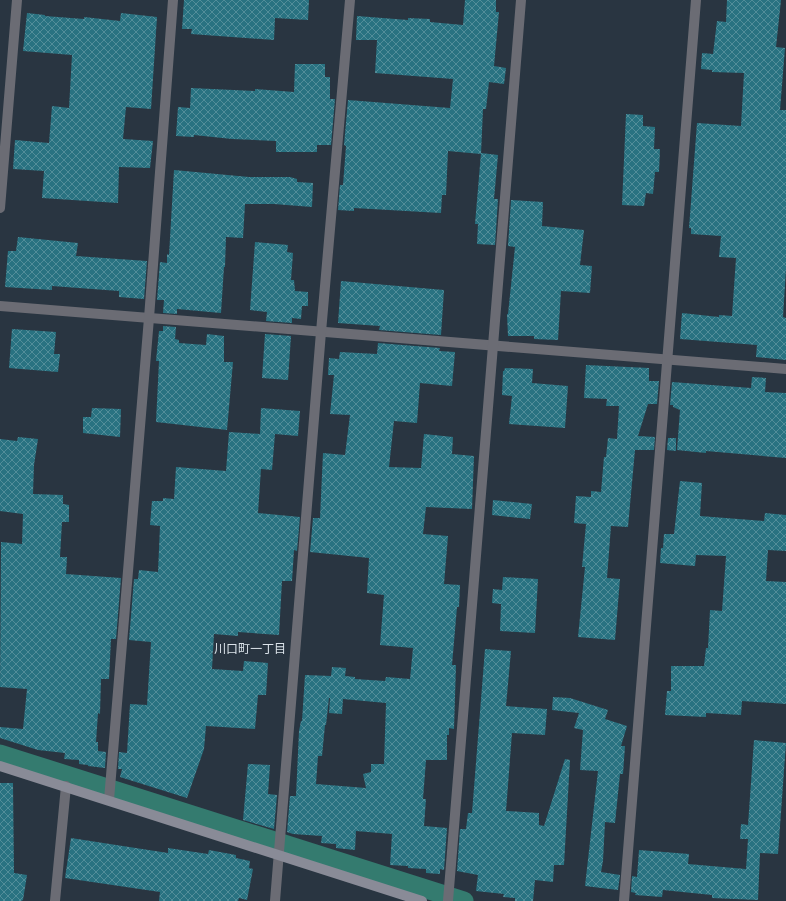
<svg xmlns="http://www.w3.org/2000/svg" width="786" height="901" font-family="Barlow,'Noto Sans JP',sans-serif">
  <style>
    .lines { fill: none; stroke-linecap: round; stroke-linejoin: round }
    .canal { stroke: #347b6f; stroke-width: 19 }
    .building { fill: url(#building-cross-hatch); fill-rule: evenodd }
    .street { stroke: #6b6c74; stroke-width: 10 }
    .secondary { stroke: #898b97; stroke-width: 10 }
    .labels { text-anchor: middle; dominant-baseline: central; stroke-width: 4; stroke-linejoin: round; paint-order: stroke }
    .neighbourhood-label { font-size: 12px; fill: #dbe3ea; stroke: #293541 }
  </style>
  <defs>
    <pattern id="building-cross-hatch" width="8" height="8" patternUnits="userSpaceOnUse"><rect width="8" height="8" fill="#297281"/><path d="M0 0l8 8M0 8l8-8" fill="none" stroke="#528d99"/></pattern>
  </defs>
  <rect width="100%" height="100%" fill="#293541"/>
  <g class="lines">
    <path class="canal" d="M0 754 464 901"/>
  </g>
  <g class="building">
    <path d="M184 0H309L308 20 275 18 274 40 191 34 192 29H182Z"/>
    <path d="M465 0H496V12H499L494 66 506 68 504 84 489 82 486 109H483L481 154 448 151 446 195H442L441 213 354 208V211L338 210 340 185H343L346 146 344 145 348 100 450 108 453 79 375 73 377 40H356L357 16 408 20V18L430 19V22L463 25Z"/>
    <path d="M727 0H781L776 47 785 48 780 110H786V269L783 317 786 318V360L756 357 757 345 680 339 682 313 719 317V315L732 316 736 258 719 257 721 236 691 234V228H689L697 123 741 126 744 73 712 72V70L701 69 702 53 713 54 717 21 726 22Z"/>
    <path d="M27 13 45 15V16L84 19V17L120 21 121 13 157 17 151 109 126 107 123 139 153 141 150 168 119 167 118 203 42 198 44 171 13 169 15 140 49 143 52 106 69 108 72 55 23 51Z"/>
    <path d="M295 64H325V77H330V99H335L331 145H317V152H276V141L232 139 194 135V137L176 136 178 107 190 108 191 88 255 91V89L294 92Z"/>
    <path d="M626 114 643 115V126L655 127 654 149H660L659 172H655L653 194 646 193 644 206 622 205Z"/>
    <path d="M481 153 498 155 494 199H498L495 245 477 244 478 224H475Z"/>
    <path d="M174 170 249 177H290L297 179V182L313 183 312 207 274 204H245L243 238 226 237 225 267H224L221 313 177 309V314L163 313 164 300H157L160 262 167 263V254L169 255Z"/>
    <path d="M511 200 543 202 542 226 584 230 580 265 592 266 590 293 561 291 558 340 534 339V336H508L507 314H508L515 247 508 246Z"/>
    <path d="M18 237 78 243 76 256 147 261 144 299 119 297V291L52 286V290L5 287 8 251H16Z"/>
    <path d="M255 242 288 245 287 252 293 253 291 280H294L295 291 308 292V306H302L301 319 292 318V323L266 321 267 312 250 310Z"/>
    <path d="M341 281 444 290 441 335 379 330 380 326 338 323Z"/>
    <path d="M163 326 176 327 175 339 179 340V343L206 345 207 334 224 336V362H233L227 430 156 422 159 361H156L159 331H163Z"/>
    <path d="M12 329 56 332 54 354H60L58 372 9 368Z"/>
    <path d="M265 334 291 336 288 380 262 378Z"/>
    <path d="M378 343 440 348 439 351 455 352 452 386 420 383 417 423 394 421 389 467 421 468 424 434 453 437 452 454 474 456 472 509 426 507 423 534 448 536 444 584 460 585 459 607H457L452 665H456L454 729 449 728V735H447V760H426L423 799H426L424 826 447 828 444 870 440 869V874L426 873V869L408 868V866L390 865 392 834 356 831 355 850 336 848V844L321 843 322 836 293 834 287 832 290 796H296L299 731 301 721H302L305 675 331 676 332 667 346 668 345 676 355 677V679L385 681 386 677 410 679 413 648 380 645 384 595 367 593 369 558 310 552 313 518H320L323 453 345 455 350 415 330 414 334 375H328L329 358 339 359 340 352 377 354ZM329 698H330L329 713 342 714 343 699 386 703 384 764H371V772L363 774 366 788 316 784 318 756H322L325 725H326Z"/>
    <path d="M586 365 649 368V381H659L657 404H648L638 436 655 437 654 450H635L628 527 611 526 607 578 620 579 615 640 578 637 585 567H582L586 524 574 523 576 496 591 497V491L601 492 604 457H606L608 438 617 439 619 406H606L607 399 584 398Z"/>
    <path d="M505 368 533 369 532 383 568 386 565 428 509 424 512 396 502 395 503 371H504Z"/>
    <path d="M752 377 766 378 765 392 786 393V458L706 451V453L677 450 680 410 673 407V405H670L672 382 751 388Z"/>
    <path d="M92 408 121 409 120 437 83 433V417H91Z"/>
    <path d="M261 408 300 411 298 436 275 434 272 470 261 469 258 513 300 517 297 551 294 550 292 581H282L279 635 238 632V636L214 634 212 669 243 671 244 661 268 663 266 695H258L255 729 206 726 204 749 187 798 120 777 122 769H118L119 752 127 753 130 704 147 705 151 642 129 640 134 579H138L139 570 158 572 160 526 150 525 152 501H163V498L174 499 176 467 226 471 229 432 260 434Z"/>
    <path d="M18 437 38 439 34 465 33 494 63 495V504L69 505V522H62L60 557H67L66 574 121 578 116 639H111L109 679H101L100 714 98 713 96 742H98V751L106 752 105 768 88 766V765L79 764V760L64 759 65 753 38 750 0 738V727L23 729 27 689 0 687 1 542 22 544 23 514 0 511V439L17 441Z"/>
    <path d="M668 438H676V451L667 450Z"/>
    <path d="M680 481 702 483 700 516 764 521 765 513 786 515V551L768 550 766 581 786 582V704L742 701 741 715 706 713V717L665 715 667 691H671V666H704L706 648H708L710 610 722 611 726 556 696 555 695 566 660 563 661 548H663L664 534H674Z"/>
    <path d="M493 500 532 504 530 519 492 515Z"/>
    <path d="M503 577 538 579 535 633 500 631 501 604 492 603 493 589 502 590Z"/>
    <path d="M485 649 511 651 506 706 547 709 545 735 512 733 506 811 539 813V825L544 826 565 759 570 760 564 865H554L553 882 535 880 533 901H515V898L503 897 504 894 476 891 478 875 457 871 460 829H466L468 813H472Z"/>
    <path d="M553 697 570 698 608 710 605 719 627 726 621 746H625L623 774H620L615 823 605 822 603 861 601 872 620 875 618 890 585 886 598 771 580 770 583 730 574 728 579 713 552 710Z"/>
    <path d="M754 740 786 743 778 854 760 853 758 900 712 898V895L663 890 662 897 635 895 636 893 631 892 632 876 637 877 639 850 689 854 688 864 746 869 748 839H740L741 824 748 825Z"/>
    <path d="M248 764 270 765 268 794 277 795 274 829 243 820Z"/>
    <path d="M0 783H13L14 873 27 875 23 900 21 901H0Z"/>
    <path d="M71 838 168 853V848L208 854 209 850 236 855V858L250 861 249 868 253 869 247 900 239 898 238 901H159L160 892 65 878Z"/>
  </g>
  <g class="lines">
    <g class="street">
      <path d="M0 208 17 0"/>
      <path d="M0 306 786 369"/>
      <path d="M109 800 149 318 173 0"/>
      <path d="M55 901 66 786"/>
      <path d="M275 901 321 332 350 0"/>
      <path d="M448 901 521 0"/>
      <path d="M624 901 696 0"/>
    </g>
    <path class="secondary" d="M0 766 422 901"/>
  </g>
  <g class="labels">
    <g class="neighbourhood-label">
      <text x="250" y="648">川口町一丁目</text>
    </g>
  </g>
</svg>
